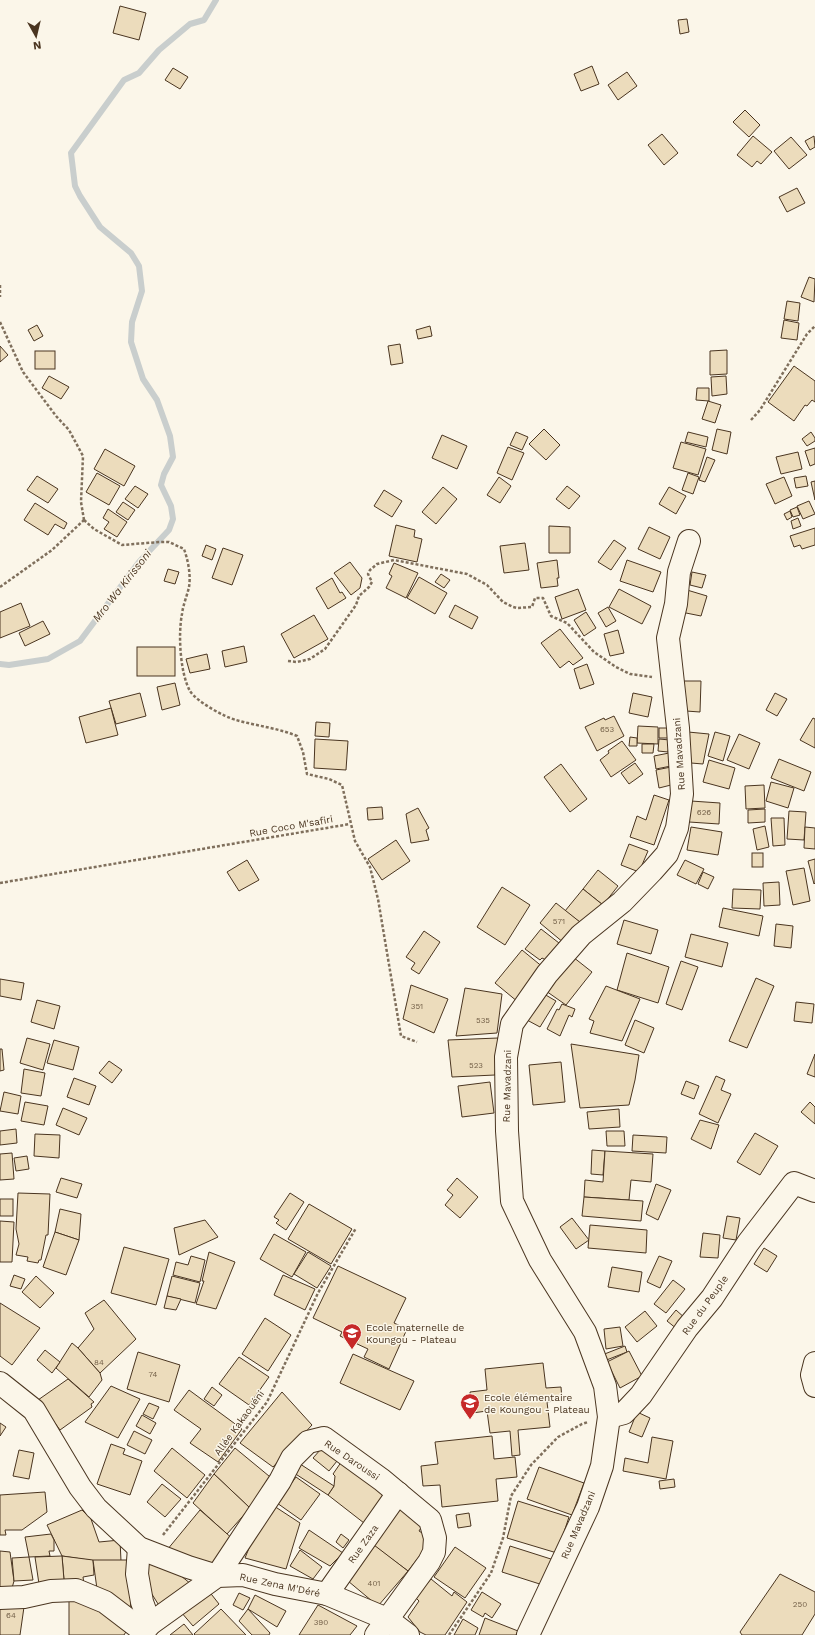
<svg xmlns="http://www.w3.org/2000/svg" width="815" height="1635" font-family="'Work Sans',sans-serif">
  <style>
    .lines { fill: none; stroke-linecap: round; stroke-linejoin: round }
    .stream { stroke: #c9cecd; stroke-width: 6 }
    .building { fill: #ecdcbc; stroke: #4a3520 }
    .minor-casing { stroke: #4a3520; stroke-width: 24 }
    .path { stroke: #7f6f5c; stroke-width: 2.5; stroke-dasharray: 3 2; stroke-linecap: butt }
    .minor { stroke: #fbf6e9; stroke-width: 22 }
    .labels { text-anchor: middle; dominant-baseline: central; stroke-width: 3; stroke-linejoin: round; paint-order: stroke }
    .number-label { font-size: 8px; fill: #725f47 }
    .street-label { font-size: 10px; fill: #4a3520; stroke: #fbf6e9 }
    .poi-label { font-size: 10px; fill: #4a3520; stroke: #fbf6e9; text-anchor: start }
    .water-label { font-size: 11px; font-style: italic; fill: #4a3520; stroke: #fbf6e9 }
  </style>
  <rect width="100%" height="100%" fill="#fbf6e9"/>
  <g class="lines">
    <path class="stream" d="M0 664 9 665 48 659 80 641 139 562 169 530 173 519 171 506 161 485 164 474 173 457 170 436 157 400 143 379 131 342 132 322 142 291 139 266 131 253 100 227 80 196 75 186 71 153 124 80 139 73 159 50 190 24 204 20 216 0"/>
  </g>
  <g class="building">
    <path d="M120 6 146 13 139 40 113 33Z"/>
    <path d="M687 19 689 32 680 34 678 20Z"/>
    <path d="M592 66 599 84 581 91 574 74Z"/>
    <path d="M173 68 188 77 180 89 165 80Z"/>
    <path d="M627 72 637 86 618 100 608 85Z"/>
    <path d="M745 110 760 125 749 137 733 122Z"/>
    <path d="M662 134 678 153 664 165 648 145Z"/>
    <path d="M753 136 772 152 761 164 757 161 752 167 737 155Z"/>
    <path d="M814 136 815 147 810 150 805 141Z"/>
    <path d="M791 137 807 155 789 169 774 151Z"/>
    <path d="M797 188 805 203 787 212 779 197Z"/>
    <path d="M809 277 815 279 814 302 801 297Z"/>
    <path d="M787 301 800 303 798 321 784 319Z"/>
    <path d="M784 320 799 323 797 340 781 338Z"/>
    <path d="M37 325 43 336 34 341 28 330Z"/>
    <path d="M430 326 432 336 418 339 416 330Z"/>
    <path d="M400 344 403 363 391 365 388 346Z"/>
    <path d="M0 346 8 355 0 362Z"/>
    <path d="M727 350V374L710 375V351Z"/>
    <rect x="35" y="351" width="20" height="18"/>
    <path d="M794 366 815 381V402L812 400 807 406 805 405 794 421 768 402Z"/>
    <path d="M49 376 69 387 61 399 42 388Z"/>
    <path d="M726 376 727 394 712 396 711 377Z"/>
    <path d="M697 388H709V401L696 400Z"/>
    <path d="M708 401 721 405 715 423 702 419Z"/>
    <path d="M544 429 560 445 546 460 529 444Z"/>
    <path d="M717 429 731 432 727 454 712 450Z"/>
    <path d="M516 432 528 437 522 450 510 445Z"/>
    <path d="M688 432 708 437 706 447 685 442Z"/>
    <path d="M811 432 815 438V441L807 446 802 439Z"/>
    <path d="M442 435 467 446 457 469 432 458Z"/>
    <path d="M681 442 706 449 698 475 673 468Z"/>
    <path d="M508 447 524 453 512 480 497 473Z"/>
    <path d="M815 448V464L810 466 805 451Z"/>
    <path d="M105 449 135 466 124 486 94 469Z"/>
    <path d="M798 452 802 469 781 474 776 457Z"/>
    <path d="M707 457 715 460 705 482 699 480Z"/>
    <path d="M97 473 120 486 109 505 86 492Z"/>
    <path d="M688 473 699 477 693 494 682 490Z"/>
    <path d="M37 476 58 489 48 503 27 490Z"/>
    <path d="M806 476 808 486 796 488 794 478Z"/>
    <path d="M499 477 511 486 500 503 487 495Z"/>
    <path d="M784 477 792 496 775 504 766 484Z"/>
    <path d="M815 481V500L811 482Z"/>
    <path d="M135 486 148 494 138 508 125 499Z"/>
    <path d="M567 486 580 496 569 509 556 499Z"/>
    <path d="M443 487 457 499 436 524 422 512Z"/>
    <path d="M669 487 686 496 676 514 659 504Z"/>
    <path d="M384 490 402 501 392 517 374 506Z"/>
    <path d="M809 501 815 514 803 519 797 506Z"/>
    <path d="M123 502 135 510 128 520 116 512Z"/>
    <path d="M35 503 67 523 64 529 55 524 48 535 24 520Z"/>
    <path d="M797 507 800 515 793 517 790 510Z"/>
    <path d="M108 509 127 522 117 537 104 529 109 522 103 518Z"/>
    <path d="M790 511 792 517 787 520 784 514Z"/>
    <path d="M798 518 801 526 793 529 791 521Z"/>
    <path d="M396 525 415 530 414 537 422 539 417 562 389 556Z"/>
    <path d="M549 526 570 527V553H549Z"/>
    <path d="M649 527 670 537 660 559 638 549Z"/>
    <path d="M815 528V545L802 549 800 545 794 547 790 536Z"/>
    <path d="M614 540 626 548 611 570 598 562Z"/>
    <path d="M525 543 529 570 504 573 500 546Z"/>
    <path d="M206 545 216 549 212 560 202 556Z"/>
    <path d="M223 548 243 555 232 585 212 578Z"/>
    <path d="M557 560 559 578H557L558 586 541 588 537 563Z"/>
    <path d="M627 560 661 572 653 592 620 581Z"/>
    <path d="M350 562 362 578 360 588 351 595 334 573Z"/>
    <path d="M394 563 418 573 406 598 386 588 392 576 389 574Z"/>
    <path d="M168 569 179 572 175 584 164 581Z"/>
    <path d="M692 572 706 575 702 588 690 585Z"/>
    <path d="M441 574 450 580 444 588 435 582Z"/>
    <path d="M419 577 447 593 435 614 407 598Z"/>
    <path d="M332 578 340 593 342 592 346 598 328 609 316 588Z"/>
    <path d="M578 589 586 610 562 619 555 597Z"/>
    <path d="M619 589 651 606 642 624 609 607Z"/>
    <path d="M687 590 707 596 701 616 681 612Z"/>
    <path d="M21 603 30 626 0 638V612Z"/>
    <path d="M455 605 478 617 472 629 449 617Z"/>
    <path d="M608 607 616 621 606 627 598 613Z"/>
    <path d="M586 612 596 628 584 636 574 620Z"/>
    <path d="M314 615 328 639 294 658 281 634Z"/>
    <path d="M43 621 50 634 25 646 19 633Z"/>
    <path d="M560 629 583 658 573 665 569 661 560 668 541 643Z"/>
    <path d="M618 630 624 653 610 656 604 634Z"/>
    <path d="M244 646 247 662 225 667 222 651Z"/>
    <rect x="137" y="647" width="38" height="29"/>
    <path d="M207 654 210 669 190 673 186 659Z"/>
    <path d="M587 664 594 684 580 689 574 669Z"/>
    <path d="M682 681H701L700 712 686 711Z"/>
    <path d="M175 683 180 705 162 710 157 687Z"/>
    <path d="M140 693 146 716 116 724 109 701Z"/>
    <path d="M633 693 652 697 648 717 629 713Z"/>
    <path d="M775 693 787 699 777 716 766 710Z"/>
    <path d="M111 708 118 735 86 743 79 717Z"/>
    <path d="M614 716 624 736 597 751 585 727 604 718 605 720Z"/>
    <path d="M813 718 815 719V748L800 740Z"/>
    <path d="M316 722 330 723 329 737 315 736Z"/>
    <path d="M638 726 658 727V744L637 743Z"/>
    <path d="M659 728H669L668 738H659Z"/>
    <path d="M688 732 709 734 703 764 691 763Z"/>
    <path d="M715 732 730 736 723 761 708 756Z"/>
    <path d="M739 734 760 743 749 769 727 760Z"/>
    <path d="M630 737 637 738V746H629Z"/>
    <path d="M315 739 348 741 346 770 314 768Z"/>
    <path d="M659 739 670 740 668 752 658 751Z"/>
    <path d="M622 741 636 760 611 777 600 760 609 753 608 751Z"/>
    <path d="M642 744H654L653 753H642Z"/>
    <path d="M669 753 671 766 656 769 654 756Z"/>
    <path d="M779 759 811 772 804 791 771 778Z"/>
    <path d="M709 760 735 768 729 789 703 782Z"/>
    <path d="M635 763 643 774 629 784 621 773Z"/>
    <path d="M561 764 587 799 570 812 544 777Z"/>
    <path d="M671 767 675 784 659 788 656 770Z"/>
    <path d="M771 782 794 788 788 808 766 801Z"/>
    <path d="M764 785 765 808 746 809 745 786Z"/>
    <path d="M654 795 669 800 654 845 630 837 637 816 646 820Z"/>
    <path d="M691 801 720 803 719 824 689 822Z"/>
    <path d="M382 807 383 819 368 820 367 808Z"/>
    <path d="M418 808 429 828 426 830 429 840 411 843 406 814Z"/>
    <path d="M765 809V822L748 823V810Z"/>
    <path d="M789 811 806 812 804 840 787 839Z"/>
    <path d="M771 818H784L785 845 773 846Z"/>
    <path d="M765 826 769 847 757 850 753 829Z"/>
    <path d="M691 827 722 832 718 855 687 850Z"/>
    <path d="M805 827 815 828V849L804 848Z"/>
    <path d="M396 840 410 861 382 880 368 859Z"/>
    <path d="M629 844 648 851 639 872 621 865Z"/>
    <rect x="752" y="853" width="11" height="14"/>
    <path d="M815 859V883L814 884 808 861Z"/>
    <path d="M247 860 259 880 239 891 227 872Z"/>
    <path d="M685 860 704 869 696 884 677 875Z"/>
    <path d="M804 868 810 901 793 905 786 871Z"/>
    <path d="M598 870 618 886 603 905 583 889Z"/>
    <path d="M703 872 714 877 708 889 698 884Z"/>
    <path d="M779 882 780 905 764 906 763 883Z"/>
    <path d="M502 887 530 905 505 945 477 927Z"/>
    <path d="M583 889 603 905 585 926 565 911Z"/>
    <path d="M733 889 761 890 760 909 732 908Z"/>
    <path d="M556 903 585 926 564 943 540 923Z"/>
    <path d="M723 908 763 916 759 936 719 927Z"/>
    <path d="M624 920 658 930 651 954 617 944Z"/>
    <path d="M776 924 793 926 791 948 774 946Z"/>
    <path d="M541 929 559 943 546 960 542 958 540 960 525 949Z"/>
    <path d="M424 931 440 942 419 974 411 969 415 963 406 957Z"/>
    <path d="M691 934 728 943 722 967 685 957Z"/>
    <path d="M522 950 544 968 518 1002 495 983Z"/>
    <path d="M627 953 669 967 658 1003 617 990Z"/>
    <path d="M573 957 592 972 566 1005 546 991Z"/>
    <path d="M681 961 698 967 682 1010 666 1004Z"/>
    <path d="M756 978 774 986 747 1048 729 1041Z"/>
    <path d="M0 979 24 983 21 1000 0 996Z"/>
    <path d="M411 985 448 999 434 1033 403 1019Z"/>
    <path d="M606 986 640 999 622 1041 590 1033 594 1021 589 1019Z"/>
    <path d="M465 988 502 994 497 1033 456 1036Z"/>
    <path d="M544 994 556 1001 540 1027 527 1020Z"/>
    <path d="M37 1000 60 1006 54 1029 31 1022Z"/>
    <path d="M796 1002 814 1004 812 1023 794 1021Z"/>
    <path d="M562 1004 575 1009 572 1017 569 1015 560 1036 547 1029 557 1009 559 1010Z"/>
    <path d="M635 1020 654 1028 644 1053 625 1045Z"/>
    <path d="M27 1038 50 1044 43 1070 20 1063Z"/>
    <path d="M498 1038 495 1075 452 1077 448 1040Z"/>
    <path d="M54 1040 79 1047 73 1070 47 1063Z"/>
    <path d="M571 1044 639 1055 635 1080 629 1105 580 1108Z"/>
    <path d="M0 1049H2L4 1070 0 1071Z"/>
    <path d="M815 1054V1077L807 1074Z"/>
    <path d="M109 1061 122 1070 112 1083 99 1073Z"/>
    <path d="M561 1062 565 1102 533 1105 529 1065Z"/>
    <path d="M24 1069 45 1073 41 1096 21 1093Z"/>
    <path d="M716 1076 725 1080 721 1090 731 1094 718 1123 699 1114Z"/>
    <path d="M74 1078 96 1086 89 1105 67 1097Z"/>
    <path d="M686 1081 699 1086 694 1099 681 1094Z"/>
    <path d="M490 1082 494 1113 462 1117 458 1086Z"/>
    <path d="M4 1092 21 1096 18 1114 0 1111Z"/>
    <path d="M25 1102 48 1106 44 1125 21 1121Z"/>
    <path d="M810 1102 815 1107V1124L801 1112Z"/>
    <path d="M63 1108 87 1118 79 1135 56 1125Z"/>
    <path d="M619 1109 620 1127 589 1129 587 1112Z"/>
    <path d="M700 1120 719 1125 711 1149 691 1139Z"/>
    <path d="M16 1129 17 1143 0 1145V1131Z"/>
    <path d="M606 1131H624L625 1146H607Z"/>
    <path d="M755 1133 778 1146 760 1175 737 1162Z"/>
    <path d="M35 1134 60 1135 59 1158 34 1156Z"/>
    <path d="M633 1135 667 1137 666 1153 632 1151Z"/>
    <path d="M592 1150 605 1151 603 1175 591 1174Z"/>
    <path d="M605 1151 653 1154 651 1182 631 1180 629 1200 584 1197 585 1180 603 1182Z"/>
    <path d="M12 1153 14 1179 0 1180V1154Z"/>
    <path d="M27 1156 29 1169 16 1171 14 1158Z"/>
    <path d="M61 1178 82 1184 77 1198 56 1192Z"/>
    <path d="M457 1178 478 1197 460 1218 445 1205 453 1195 447 1190Z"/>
    <path d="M656 1184 671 1190 658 1220 646 1214Z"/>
    <path d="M18 1193 50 1194 48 1235H46L41 1260H39L38 1263 27 1261 28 1257 16 1255 19 1244 16 1229Z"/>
    <path d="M290 1193 304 1202 286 1230 276 1223 279 1220 274 1217Z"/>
    <path d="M584 1197 643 1201 641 1221 582 1216Z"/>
    <rect x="0" y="1199" width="13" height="17"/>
    <path d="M309 1204 352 1229 331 1264 288 1239Z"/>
    <path d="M60 1209 81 1214 79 1240 55 1232Z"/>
    <path d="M727 1216 740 1218 736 1240 723 1238Z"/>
    <path d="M572 1218 589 1240 576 1249 560 1227Z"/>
    <path d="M205 1220 218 1237 179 1255 174 1228Z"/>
    <path d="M0 1221 14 1222 12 1262H0Z"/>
    <path d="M590 1225 647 1230 646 1253 588 1248Z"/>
    <path d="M55 1232 79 1240 66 1275 43 1267Z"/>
    <path d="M703 1233 720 1235 718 1258 700 1257Z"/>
    <path d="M274 1234 306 1252 292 1277 260 1259Z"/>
    <path d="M124 1247 169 1259 156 1305 111 1293Z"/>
    <path d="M764 1248 777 1256 767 1272 754 1264Z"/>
    <path d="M209 1252 235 1262 216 1309 196 1304 204 1281H202Z"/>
    <path d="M308 1252 331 1266 317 1288 294 1274Z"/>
    <path d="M191 1256 205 1260 200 1282 173 1275 176 1262 188 1265Z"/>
    <path d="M659 1256 672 1261 660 1288 647 1282Z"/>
    <path d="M338 1266 406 1298 394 1323 407 1329 389 1369 364 1357 368 1349 340 1336 342 1332 313 1318Z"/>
    <path d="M612 1267 642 1272 639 1292 608 1287Z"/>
    <path d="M14 1275 25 1279 21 1289 10 1286Z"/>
    <path d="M283 1275 315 1289 305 1310 274 1295Z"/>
    <path d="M36 1276 54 1293 40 1308 22 1292Z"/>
    <path d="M172 1276 200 1283 195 1303 167 1296Z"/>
    <path d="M673 1280 685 1289 666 1313 654 1304Z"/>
    <path d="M167 1296 181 1299 176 1310 164 1308Z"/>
    <path d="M104 1300 136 1339 100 1373 78 1348 94 1329 85 1313Z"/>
    <path d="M0 1303 40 1328 12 1365 0 1356Z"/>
    <path d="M676 1310 686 1319 677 1329 667 1321Z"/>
    <path d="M645 1311 657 1326 637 1342 625 1327Z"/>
    <path d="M265 1318 291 1335 268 1371 242 1354Z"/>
    <path d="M620 1327 623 1346 606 1349 604 1329Z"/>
    <path d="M72 1343 78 1348 100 1373 102 1380 89 1397 56 1368Z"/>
    <path d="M625 1346 627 1352 604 1361 602 1355Z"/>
    <path d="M45 1350 60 1362 52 1373 37 1360Z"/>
    <path d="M629 1351 642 1376 620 1388 607 1362Z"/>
    <path d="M138 1352 180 1365 169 1402 127 1389Z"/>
    <path d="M353 1354 414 1381 400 1410 340 1383Z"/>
    <path d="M239 1357 269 1377 249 1405 219 1384Z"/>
    <path d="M543 1363 546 1388 561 1387 562 1400 547 1402 550 1427 518 1430 520 1455 512 1456 510 1431 490 1433 487 1411 472 1413 470 1392 487 1390 485 1369Z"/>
    <path d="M68 1379 94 1402 91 1404 92 1407 60 1430 38 1400Z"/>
    <path d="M111 1386 140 1399 118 1438 85 1422Z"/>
    <path d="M212 1387 222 1395 214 1406 204 1399Z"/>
    <path d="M189 1390 242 1429 218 1462 190 1443 201 1429 174 1410Z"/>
    <path d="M282 1392 312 1425 273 1467 240 1443Z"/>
    <path d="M149 1403 159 1407 153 1419 143 1414Z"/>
    <path d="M637 1412 650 1418 642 1437 629 1432Z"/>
    <path d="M142 1415 156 1423 150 1434 136 1426Z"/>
    <path d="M0 1423 6 1427 0 1436Z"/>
    <path d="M134 1431 152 1440 145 1454 127 1445Z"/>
    <path d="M492 1436 494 1459 515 1457 517 1477 496 1479 498 1501 442 1507 440 1485 423 1486 421 1466 438 1464 435 1442Z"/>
    <path d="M652 1437 673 1441 666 1479 623 1471 625 1458 648 1463Z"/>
    <path d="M111 1444 125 1449 123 1454 142 1461 130 1495 97 1484Z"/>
    <path d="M172 1448 205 1475 187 1498 154 1471Z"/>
    <path d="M235 1448 275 1481 250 1508 214 1474Z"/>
    <path d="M321 1449 337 1461 329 1471 313 1458Z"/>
    <path d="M19 1450 34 1453 29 1479 13 1476Z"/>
    <path d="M344 1458 385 1497 364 1523 328 1495 334 1486 335 1476 333 1474Z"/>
    <path d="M297 1462 334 1486 328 1495 291 1471Z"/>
    <path d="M539 1467 584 1483 572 1515 527 1499Z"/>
    <path d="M214 1474 250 1508 227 1534 193 1503Z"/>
    <path d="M296 1477 320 1494 301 1520 277 1503Z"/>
    <path d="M674 1479 675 1487 660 1489 659 1481Z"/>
    <path d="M162 1484 181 1499 165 1517 147 1502Z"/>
    <path d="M45 1492 47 1512 22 1530H5L6 1535H0V1495Z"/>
    <path d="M518 1501 569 1517 557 1553 507 1538Z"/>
    <path d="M274 1506 300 1523 286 1569 245 1558 258 1526Z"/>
    <path d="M399 1506 422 1526 419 1531 427 1536 425 1549 408 1571 373 1545Z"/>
    <path d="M82 1510 91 1519 99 1542 120 1540 121 1561H95L62 1556 47 1525Z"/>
    <path d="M200 1510 234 1540 209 1568 167 1550Z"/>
    <path d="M469 1513 471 1526 458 1528 456 1515Z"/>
    <path d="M309 1530 343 1553 330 1566 299 1548Z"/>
    <path d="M51 1534 54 1540V1551H49L50 1556 29 1557 25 1537Z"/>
    <path d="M341 1534 349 1540 343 1548 336 1542Z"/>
    <path d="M374 1545 408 1571 378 1606 348 1581Z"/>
    <path d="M510 1546 554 1560 546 1586 502 1572Z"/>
    <path d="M455 1547 486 1568 465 1598 434 1577Z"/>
    <path d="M300 1550 322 1567 313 1579 290 1566Z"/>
    <path d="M0 1551 10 1552 14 1581 10 1595 0 1594Z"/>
    <path d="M62 1556 93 1560 94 1575 83 1577 84 1584 64 1580Z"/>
    <path d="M62 1556 64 1580 39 1584 35 1557Z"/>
    <path d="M29 1557 33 1580 14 1581 12 1558Z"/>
    <path d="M93 1560H127L133 1593 129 1612 97 1589Z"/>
    <path d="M160 1563 170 1567 191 1584 160 1607 143 1580 147 1564Z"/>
    <path d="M780 1574 815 1592V1614L802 1635H742L740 1632Z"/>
    <path d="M431 1579 452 1596 454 1592 467 1602 445 1635H426L420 1632 408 1617 419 1601 415 1597Z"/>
    <path d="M208 1590 219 1604 193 1626 181 1612Z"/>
    <path d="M482 1592 501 1604 492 1618 485 1613 483 1617 471 1610Z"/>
    <path d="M239 1593 250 1598 243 1610 233 1605Z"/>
    <path d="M255 1595 286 1611 277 1627 248 1609Z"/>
    <path d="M69 1597H80L127 1630 124 1635H69Z"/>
    <path d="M0 1603 24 1607 20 1635H0Z"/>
    <path d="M318 1605 357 1626 350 1635H299Z"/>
    <path d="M221 1609 246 1635H195L194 1634Z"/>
    <path d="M248 1609 270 1633 269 1635H252L239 1621Z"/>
    <path d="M485 1618 518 1631 516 1635H479Z"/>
    <path d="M463 1619 478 1628 475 1635H454Z"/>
    <path d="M184 1624 193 1635H170Z"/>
  </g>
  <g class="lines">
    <g class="minor-casing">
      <g id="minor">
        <path d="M815 1363 812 1375 815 1386"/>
        <path d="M0 1383 34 1410 80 1487 96 1508 139 1548 188 1567 217 1576"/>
        <path d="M609 1417 624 1413 641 1395 687 1328 712 1298 748 1243 794 1183 815 1191"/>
        <path d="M139 1548 137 1574 142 1602 150 1624"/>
        <path d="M217 1576 280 1481 292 1458 308 1442 324 1438 382 1480 430 1520 435 1538 434 1552 429 1562 376 1635"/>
        <path d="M327 1594 398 1493"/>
        <path d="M0 1598 24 1597 51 1591 76 1590 105 1602 143 1631"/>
        <path d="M141 1635 150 1624 217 1576 243 1575 275 1584 327 1594 387 1619 408 1635"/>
        <path d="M528 1635 588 1507 602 1466 609 1417 605 1386 585 1332 540 1260 512 1201 507 1131 506 1057 512 1024 547 974 581 935 622 902 652 871 667 854 677 828 682 794 678 728 668 638 676 604 679 572 689 541"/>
      </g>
    </g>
    <g class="path">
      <path d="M0 285V297"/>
      <path d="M0 322 23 372 56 416 69 430 83 456 81 502 84 520"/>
      <path d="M751 420 760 410 807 334 815 326"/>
      <path d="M84 520 94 529 122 545 159 542H169L184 549C188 560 191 575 189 587 187 596 183 605 182 614 178 634 180 673 190 691 196 701 224 717 236 720 257 726 278 728 297 736L303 752 307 774 329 779 342 785 355 841 370 867 378 899 401 1036 417 1042"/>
      <path d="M0 587 52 550 84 520"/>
      <path d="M288 661 297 662 310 659 325 649 356 605 359 596 369 587 372 582 368 574 370 570 377 564 394 560 467 574 487 585 503 602 513 607 517 608 532 607 535 598H543L551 616 567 623 594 652 616 667 630 674 652 677"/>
      <path d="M0 883 350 824"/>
      <path d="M163 1535 267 1402 318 1293 356 1228"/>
      <path d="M449 1635 491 1573 503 1538 511 1496 531 1465 558 1437 582 1424 588 1422"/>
    </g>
    <use href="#minor" class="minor"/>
  </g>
  <defs>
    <g id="school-pin" transform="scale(1)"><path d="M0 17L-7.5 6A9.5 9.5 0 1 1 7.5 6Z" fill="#c62828" stroke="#fbf6e9"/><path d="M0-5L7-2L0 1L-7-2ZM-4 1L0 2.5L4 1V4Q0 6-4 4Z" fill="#fff"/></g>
  </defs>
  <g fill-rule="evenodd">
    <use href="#school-pin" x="352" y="1333"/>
    <use href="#school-pin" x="470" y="1403"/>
  </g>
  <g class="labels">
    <g class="number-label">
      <text x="607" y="729">653</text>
      <text x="704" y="812">626</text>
      <text x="559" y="921">571</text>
      <text x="417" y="1006">351</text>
      <text x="483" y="1020">535</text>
      <text x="476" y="1065">523</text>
      <text x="99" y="1362">84</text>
      <text x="153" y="1374">74</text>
      <text x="374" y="1583">401</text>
      <text x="800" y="1604">250</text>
      <text x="11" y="1615">64</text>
      <text x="321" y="1622">390</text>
    </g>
    <g class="street-label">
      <text transform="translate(679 754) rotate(-94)">Rue Mavadzani</text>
      <text transform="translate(291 826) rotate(-10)">Rue Coco M'safiri</text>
      <text transform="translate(507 1086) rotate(-89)">Rue Mavadzani</text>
      <text transform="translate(705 1305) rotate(-54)">Rue du Peuple</text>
      <text transform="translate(239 1423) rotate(-54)">Allée Kakaouéni</text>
      <text transform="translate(352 1460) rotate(34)">Rue Daroussi</text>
      <text transform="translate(578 1525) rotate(-67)">Rue Mavadzani</text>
      <text transform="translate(363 1544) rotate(-55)">Rue Zaza</text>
      <text transform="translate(280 1585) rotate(12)">Rue Zena M'Déré</text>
    </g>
    <g class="poi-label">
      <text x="366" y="1327">Ecole maternelle de<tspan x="366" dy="12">Koungou - Plateau</tspan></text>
      <text x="484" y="1397">Ecole élémentaire<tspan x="484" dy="12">de Koungou - Plateau</tspan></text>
    </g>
    <g class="water-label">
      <text transform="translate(122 586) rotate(-52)">Mro Wa Kirissoni</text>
    </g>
  </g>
  <g transform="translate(36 36) rotate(172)" stroke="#fbf6e9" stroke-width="3" paint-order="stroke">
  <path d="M0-3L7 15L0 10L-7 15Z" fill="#4a3520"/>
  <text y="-6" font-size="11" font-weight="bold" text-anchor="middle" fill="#4a3520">N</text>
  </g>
</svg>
